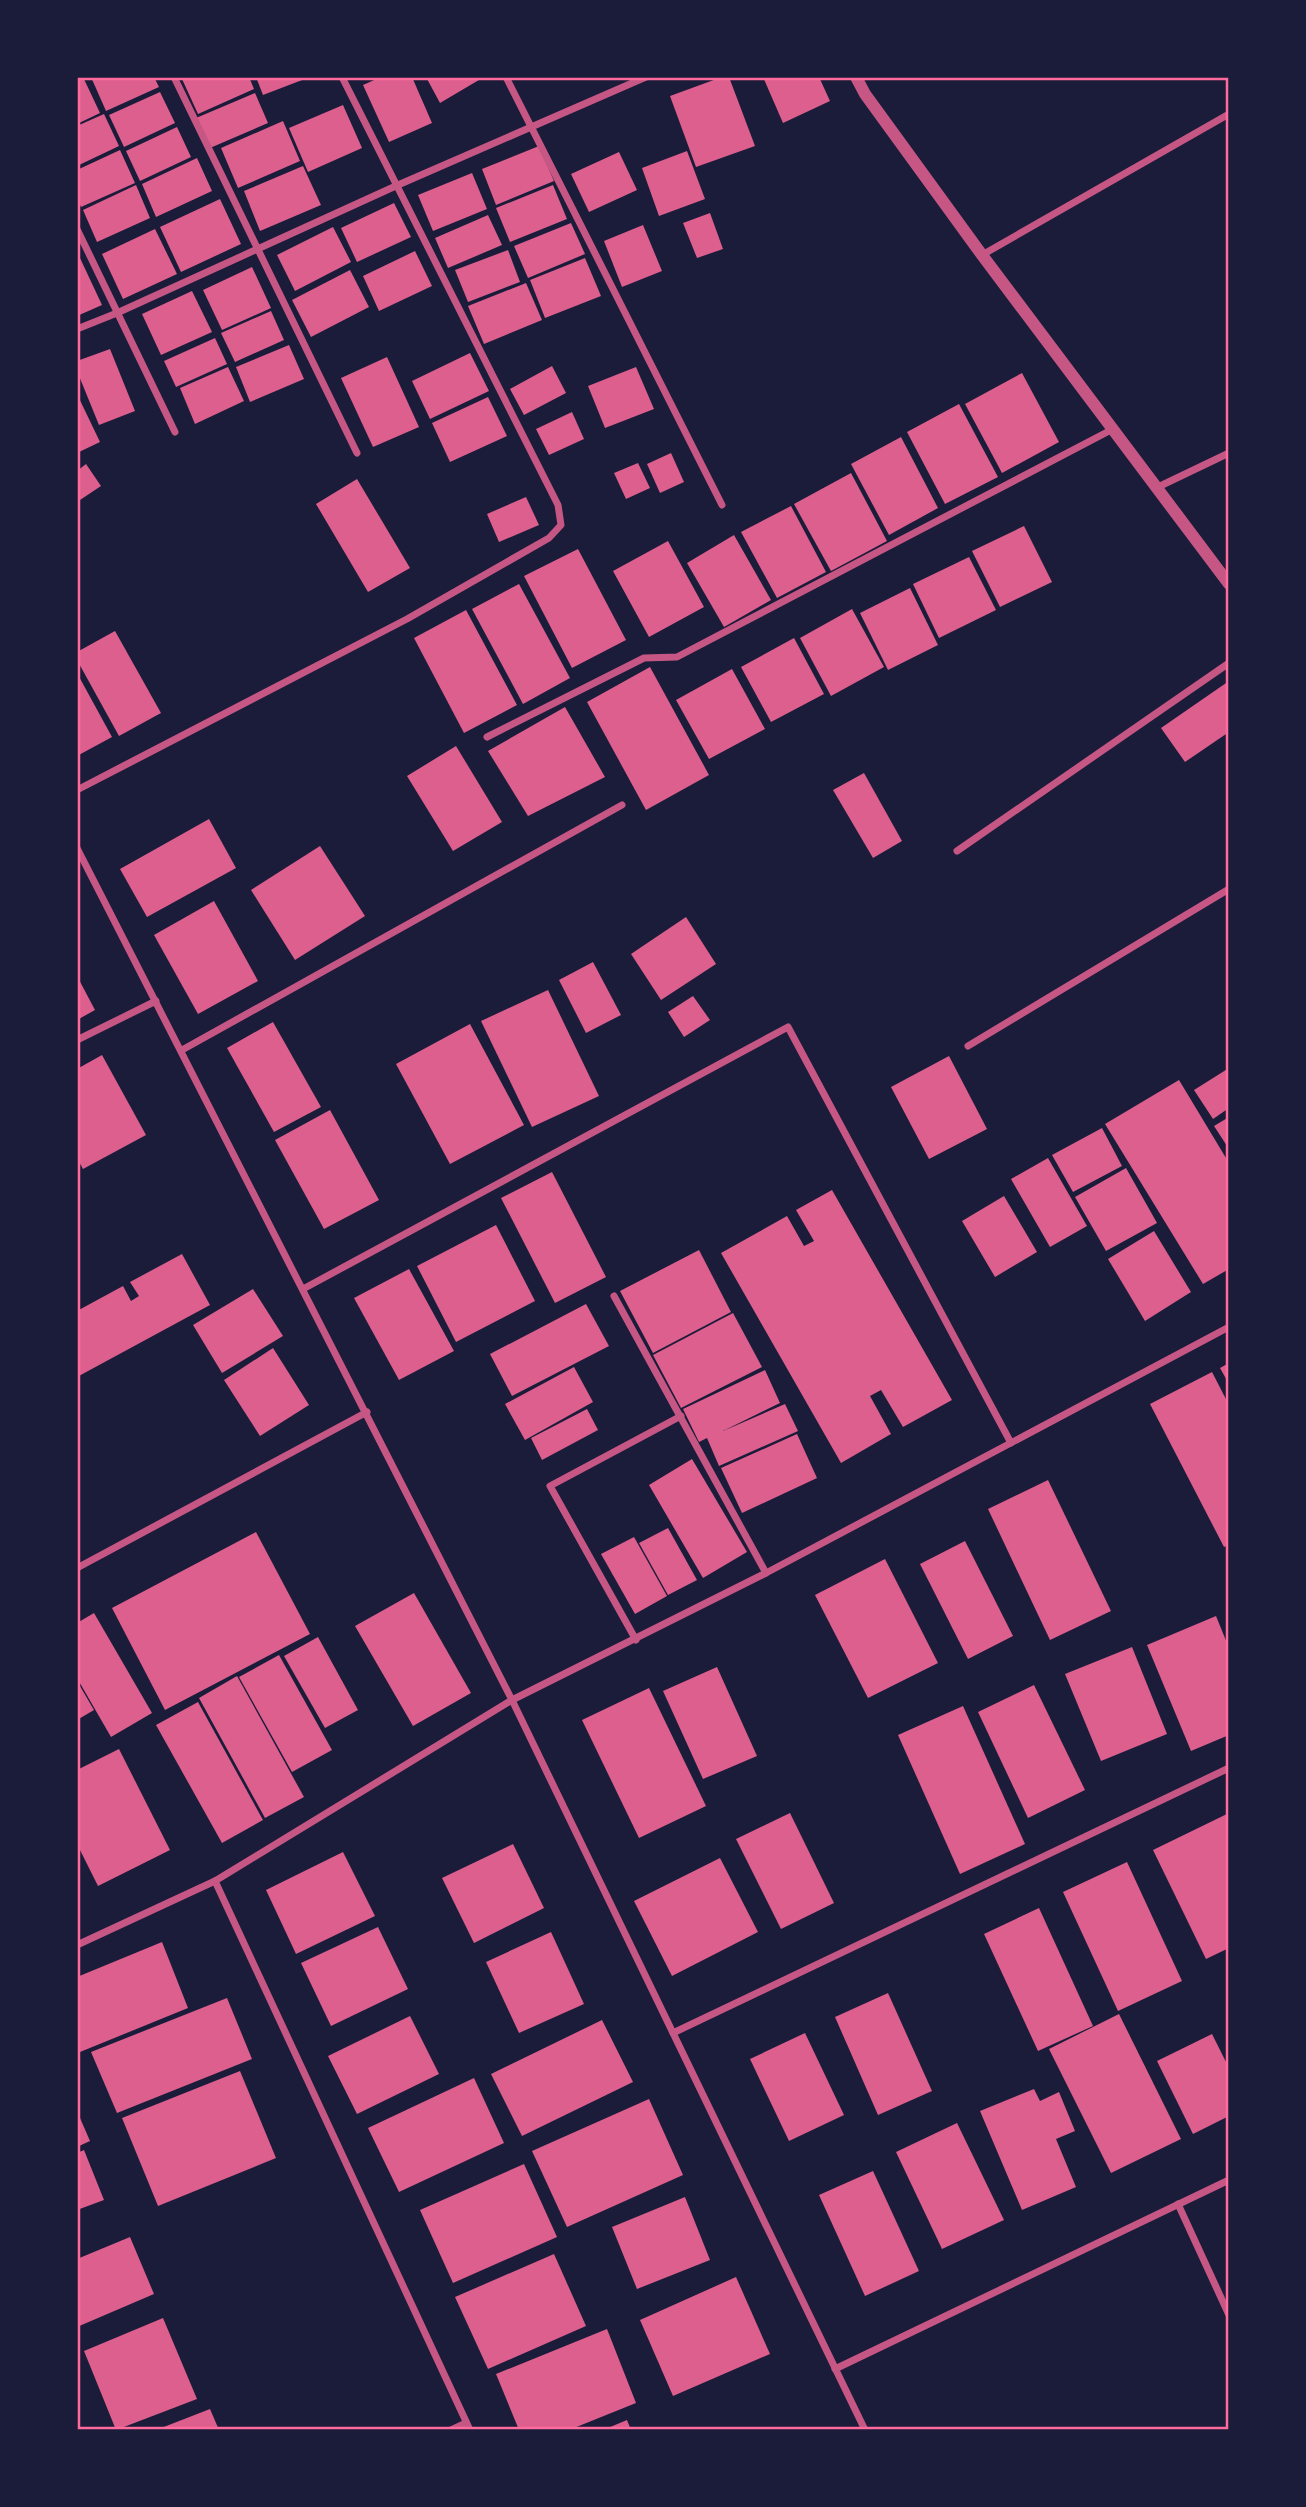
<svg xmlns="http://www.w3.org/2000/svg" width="1306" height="2507" font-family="Rubik,sans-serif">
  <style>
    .building { fill: #dd5f8e }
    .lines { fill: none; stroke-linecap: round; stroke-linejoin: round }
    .minor { stroke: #c65784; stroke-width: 7 }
    .tertiary { stroke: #c65784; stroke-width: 12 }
    .neatline { fill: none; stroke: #ff6b9d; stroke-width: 2.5 }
  </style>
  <rect width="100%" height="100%" fill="#1b1b3a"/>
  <g class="building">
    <path d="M83 77 100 113 77 124V80Z"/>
    <path d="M91 77H154L159 87 106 111Z"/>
    <path d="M187 77H249L254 89 198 114 182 79Z"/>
    <path d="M256 77H310L263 95Z"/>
    <path d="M381 77H412L432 123 389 142 363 85Z"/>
    <path d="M426 77H484L440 103Z"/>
    <path d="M722 77H729L755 146 696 167 670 96Z"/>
    <path d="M763 77H819L830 101 783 123Z"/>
    <path d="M160 92 175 123 124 147 109 115Z"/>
    <path d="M255 93 268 123 210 148 196 118Z"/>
    <path d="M343 105 362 148 308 172 289 128Z"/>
    <path d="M104 114 119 146 77 166V126Z"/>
    <path d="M283 121 300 161 238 188 221 148Z"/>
    <path d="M177 127 191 157 140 181 126 151Z"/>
    <path d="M539 146 554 181 496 205 482 169Z"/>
    <path d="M120 150 135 183 81 207 77 198V170Z"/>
    <path d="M687 151 705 199 659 216 642 168Z"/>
    <path d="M619 152 637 190 589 212 571 174Z"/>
    <path d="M197 158 212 191 156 217 142 184Z"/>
    <path d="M303 166 321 205 260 231 244 191Z"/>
    <path d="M472 173 487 209 433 231 418 195Z"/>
    <path d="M136 185 150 218 97 242 83 210Z"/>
    <path d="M553 185 567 219 510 242 496 208Z"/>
    <path d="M220 199 241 244 181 272 160 227Z"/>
    <path d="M394 203 411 237 357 262 341 228Z"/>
    <path d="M710 213 723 249 697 258 683 223Z"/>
    <path d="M488 215 502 245 448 268 435 238Z"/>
    <path d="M571 223 585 254 528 278 514 246Z"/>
    <path d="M643 225 662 271 622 287 604 241Z"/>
    <path d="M333 227 351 262 295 291 277 255Z"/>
    <path d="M155 229 177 274 123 299 102 254Z"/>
    <path d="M508 250 520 282 468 302 455 270Z"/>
    <path d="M415 251 432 286 379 311 363 276Z"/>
    <path d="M80 258 102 305 77 316V259Z"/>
    <path d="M585 258 601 296 545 318 530 280Z"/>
    <path d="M252 267 271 308 222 330 203 290Z"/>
    <path d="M350 270 369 307 311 337 292 300Z"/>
    <path d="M526 283 542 320 484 344 468 306Z"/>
    <path d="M192 291 212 332 161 355 142 314Z"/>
    <path d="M271 311 284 340 235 362 221 333Z"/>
    <path d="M215 338 227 364 176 387 164 361Z"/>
    <path d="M289 345 304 379 250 402 236 367Z"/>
    <path d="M110 349 135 411 99 425 77 371V361Z"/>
    <path d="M470 353 489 391 430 419 412 381Z"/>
    <path d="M387 357 419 427 373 447 341 378Z"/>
    <path d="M552 366 566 393 524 415 510 389Z"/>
    <path d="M228 367 244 401 195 424 180 388Z"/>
    <path d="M636 367 654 409 605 428 588 386Z"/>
    <path d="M1022 373 1059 442 1002 473 965 404Z"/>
    <path d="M77 394 100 442 77 453Z"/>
    <path d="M488 397 507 436 450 462 432 423Z"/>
    <path d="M959 404 998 477 945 504 907 432Z"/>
    <path d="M572 412 584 439 549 455 536 429Z"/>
    <path d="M901 437 938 508 889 535 851 464Z"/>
    <path d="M671 453 684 482 660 493 647 464Z"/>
    <path d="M638 463 650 488 626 499 614 473Z"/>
    <path d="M86 464 101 486 77 502V471Z"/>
    <path d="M851 473 887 541 831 571 794 504Z"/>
    <path d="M357 479 410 568 368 592 316 504Z"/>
    <path d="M526 497 539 525 499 542 487 514Z"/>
    <path d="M791 506 826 572 777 598 741 532Z"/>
    <path d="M1024 526 1052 582 1000 607 972 551Z"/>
    <path d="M734 535 771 600 724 627 687 563Z"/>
    <path d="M668 541 704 607 649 637 613 571Z"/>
    <path d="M578 549 626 640 572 668 524 576Z"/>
    <path d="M969 557 996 610 939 638 913 584Z"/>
    <path d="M519 584 570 678 523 704 472 609Z"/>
    <path d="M910 588 938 645 888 670 860 613Z"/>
    <path d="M852 609 884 667 831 696 800 638Z"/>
    <path d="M466 610 517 705 464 733 414 638Z"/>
    <path d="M115 631 161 713 119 736 77 660V652Z"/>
    <path d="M794 638 824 694 771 722 741 667Z"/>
    <path d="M650 667 709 775 646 810 587 702Z"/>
    <path d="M732 669 765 729 709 759 676 700Z"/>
    <path d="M77 673 112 737 77 756Z"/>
    <path d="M1229 681V732L1185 762 1161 728Z"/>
    <path d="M565 707 605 777 528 816 488 751Z"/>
    <path d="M456 746 502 822 453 851 407 776Z"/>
    <path d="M864 773 902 841 873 858 833 790Z"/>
    <path d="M209 819 236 868 147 917 120 869Z"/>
    <path d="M320 846 365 916 295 960 251 890Z"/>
    <path d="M214 901 258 981 198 1014 154 935Z"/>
    <path d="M686 917 716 964 661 1000 631 954Z"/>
    <path d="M593 962 621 1015 586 1033 559 980Z"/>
    <path d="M77 976 95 1010 77 1020Z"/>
    <path d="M548 990 599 1096 532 1127 481 1021Z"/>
    <path d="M693 996 710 1020 684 1037 668 1012Z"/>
    <path d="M273 1022 321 1107 274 1132 227 1048Z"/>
    <path d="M470 1024 524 1125 450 1164 396 1064Z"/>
    <path d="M102 1055 146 1135 83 1169 77 1158V1069Z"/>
    <path d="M949 1056 987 1129 929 1159 891 1087Z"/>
    <path d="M1229 1068V1108L1213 1119 1194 1090Z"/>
    <path d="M1179 1080 1229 1163V1269L1203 1284 1105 1124Z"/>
    <path d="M330 1110 379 1200 324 1229 275 1140Z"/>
    <path d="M1229 1117V1149L1214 1126Z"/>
    <path d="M1102 1128 1122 1166 1073 1192 1052 1155Z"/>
    <path d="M1048 1158 1087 1226 1050 1247 1011 1179Z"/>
    <path d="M1126 1168 1157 1223 1106 1251 1075 1197Z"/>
    <path d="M552 1172 606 1277 555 1303 501 1198Z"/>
    <path d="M832 1190 952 1400 903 1427 881 1390 870 1396 891 1434 841 1463 721 1253 787 1216 804 1246 814 1241 796 1210Z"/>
    <path d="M1004 1196 1037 1252 995 1277 962 1221Z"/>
    <path d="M496 1225 535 1301 456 1342 417 1266Z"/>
    <path d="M1154 1231 1191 1292 1145 1321 1108 1259Z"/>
    <path d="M699 1250 731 1312 653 1353 620 1291Z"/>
    <path d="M182 1254 210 1305 77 1377V1311L123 1286 131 1301 139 1296 130 1282Z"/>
    <path d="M409 1269 454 1351 399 1380 354 1298Z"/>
    <path d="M253 1289 283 1336 222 1373 193 1325Z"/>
    <path d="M586 1304 609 1346 512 1396 490 1354Z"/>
    <path d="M733 1313 762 1367 681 1408 653 1355Z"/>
    <path d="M273 1348 309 1405 260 1436 224 1380Z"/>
    <path d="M1229 1363V1384L1220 1368Z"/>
    <path d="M574 1367 593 1402 525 1440 505 1404Z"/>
    <path d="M765 1370 780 1403 723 1431 785 1404 798 1431 719 1466 707 1438 699 1442 683 1409Z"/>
    <path d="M1212 1372 1229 1405V1545L1224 1547 1150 1404Z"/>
    <path d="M587 1409 598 1430 542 1460 531 1438Z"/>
    <path d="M797 1434 817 1478 742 1513 721 1468Z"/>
    <path d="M692 1459 747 1552 703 1578 649 1485Z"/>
    <path d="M1048 1480 1111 1611 1050 1640 988 1509Z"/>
    <path d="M668 1528 697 1580 668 1595 639 1543Z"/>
    <path d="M256 1532 310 1634 165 1710 112 1608Z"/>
    <path d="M634 1537 667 1596 635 1614 601 1554Z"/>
    <path d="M965 1541 1013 1636 968 1659 920 1564Z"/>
    <path d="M885 1559 938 1663 868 1698 815 1595Z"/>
    <path d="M414 1593 471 1693 413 1726 355 1626Z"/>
    <path d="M94 1613 152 1713 111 1737 77 1678V1623Z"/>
    <path d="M1216 1616 1229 1648V1735L1191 1751 1147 1645Z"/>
    <path d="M318 1637 358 1710 325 1728 284 1656Z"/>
    <path d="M1132 1647 1167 1734 1101 1761 1065 1674Z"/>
    <path d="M279 1655 332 1750 292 1772 239 1677Z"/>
    <path d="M717 1667 757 1756 703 1779 663 1691Z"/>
    <path d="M237 1676 304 1797 265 1818 199 1698Z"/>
    <path d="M77 1681 94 1710 77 1720Z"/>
    <path d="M1034 1685 1085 1790 1028 1818 978 1712Z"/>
    <path d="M649 1688 706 1806 639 1838 582 1720Z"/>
    <path d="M198 1702 263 1820 222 1843 156 1725Z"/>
    <path d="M963 1706 1025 1844 960 1874 898 1735Z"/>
    <path d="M119 1749 170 1850 98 1886 77 1844V1770Z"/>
    <path d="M790 1813 834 1903 781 1929 736 1839Z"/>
    <path d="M1229 1813V1948L1206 1959 1153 1850Z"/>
    <path d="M513 1844 544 1908 474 1943 442 1878Z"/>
    <path d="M343 1852 375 1916 296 1954 266 1890Z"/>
    <path d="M720 1858 758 1932 672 1976 634 1901Z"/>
    <path d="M1127 1862 1182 1981 1118 2011 1063 1892Z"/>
    <path d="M1039 1908 1093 2026 1038 2051 984 1934Z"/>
    <path d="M378 1927 408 1989 331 2026 301 1963Z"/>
    <path d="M551 1932 584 2004 519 2033 486 1962Z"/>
    <path d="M162 1942 188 2008 80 2052 77 2044V1977Z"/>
    <path d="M888 1993 932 2091 878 2115 835 2017Z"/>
    <path d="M227 1998 252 2059 117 2113 91 2052Z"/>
    <path d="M1119 2014 1181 2139 1111 2173 1049 2049Z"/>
    <path d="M410 2016 439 2074 357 2114 328 2056Z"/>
    <path d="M602 2020 633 2082 522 2136 491 2074Z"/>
    <path d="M805 2033 844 2115 789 2141 750 2059Z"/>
    <path d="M1212 2034 1229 2068V2116L1193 2134 1157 2061Z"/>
    <path d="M240 2071 276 2158 158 2206 122 2118Z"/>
    <path d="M474 2078 504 2143 399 2192 368 2128Z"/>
    <path d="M1034 2089 1040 2101 1059 2092 1075 2131 1056 2139 1076 2187 1022 2210 980 2111Z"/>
    <path d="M649 2099 683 2175 567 2227 532 2151Z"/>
    <path d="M77 2111 90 2141 77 2147Z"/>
    <path d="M957 2123 1004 2220 942 2249 896 2152Z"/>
    <path d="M84 2150 104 2200 77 2210V2153Z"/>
    <path d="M524 2164 557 2237 453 2283 420 2210Z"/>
    <path d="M873 2171 919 2271 865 2296 819 2195Z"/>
    <path d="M685 2197 710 2260 637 2289 612 2227Z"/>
    <path d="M130 2237 154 2294 77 2327V2259Z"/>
    <path d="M554 2254 586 2326 488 2369 455 2297Z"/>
    <path d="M736 2277 770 2354 673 2396 640 2320Z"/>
    <path d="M163 2318 197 2399 116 2430 84 2351Z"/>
    <path d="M607 2329 636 2403 569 2430H519L496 2374Z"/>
    <path d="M210 2409 219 2430H156Z"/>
    <path d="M627 2420 631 2430H603Z"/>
  </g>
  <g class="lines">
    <g class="minor">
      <path d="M174 77 357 453"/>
      <path d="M506 77 722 505"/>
      <path d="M77 229 175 432"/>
      <path d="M982 255 1229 114"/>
      <path d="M77 329 117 313 398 185 646 77"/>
      <path d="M1158 487 1229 453"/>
      <path d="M487 737 644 658 677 657 1113 429"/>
      <path d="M77 790 407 619 549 538 561 525 558 505 342 77"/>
      <path d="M77 848 512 1700 865 2430"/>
      <path d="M957 851 1229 663"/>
      <path d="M77 1040 156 1001"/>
      <path d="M968 1046 1229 889"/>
      <path d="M182 1050 622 805"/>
      <path d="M303 1289 788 1027 1011 1443"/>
      <path d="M614 1296 766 1573"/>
      <path d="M77 1568 367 1412"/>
      <path d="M636 1640 550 1486 681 1416"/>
      <path d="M215 1881 470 2430"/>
      <path d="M77 1945 215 1881 512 1700 766 1573 1229 1327"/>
      <path d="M673 2033 1229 1768"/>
      <path d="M1178 2204 1229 2315"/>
      <path d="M835 2369 1229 2180"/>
      <path d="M451 2430 466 2423"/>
    </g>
    <path class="tertiary" d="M856 77 865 94 982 255 1229 584"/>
  </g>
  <rect width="1306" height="2507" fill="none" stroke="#1b1b3a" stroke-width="158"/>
  <rect x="79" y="79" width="1148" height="2349" class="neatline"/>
</svg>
